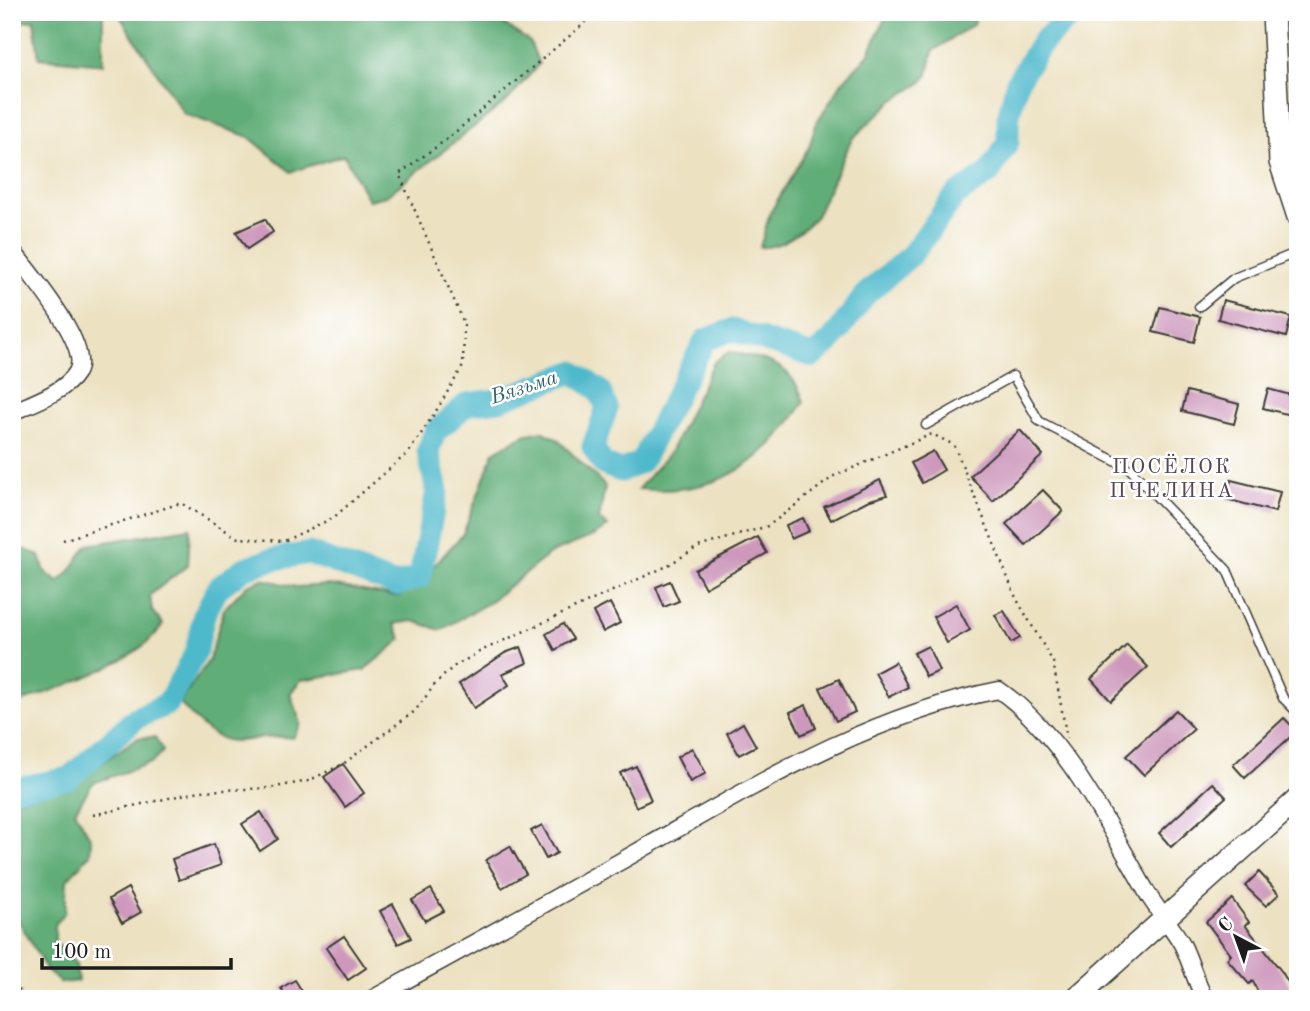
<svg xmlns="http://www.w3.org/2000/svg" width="1310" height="1011" font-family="'Old Standard TT',serif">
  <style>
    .forest { fill: #60ad78; stroke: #3e644a; stroke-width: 2 }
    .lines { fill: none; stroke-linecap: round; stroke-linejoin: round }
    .river { stroke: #4fb9cc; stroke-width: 23 }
    .building { fill: #cd98bc }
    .lane-casing { stroke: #3b3a35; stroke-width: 11 }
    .street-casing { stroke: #3b3a35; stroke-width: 19 }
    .secondary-casing { stroke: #3b3a35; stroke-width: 24 }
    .path { stroke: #3b3a35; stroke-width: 2.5; stroke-dasharray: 2 5; stroke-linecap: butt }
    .lane { stroke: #fff; stroke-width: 8 }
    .street { stroke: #fff; stroke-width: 16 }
    .secondary { stroke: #fff; stroke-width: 21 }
    .labels { text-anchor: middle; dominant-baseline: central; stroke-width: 5; stroke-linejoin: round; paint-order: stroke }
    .water-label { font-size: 21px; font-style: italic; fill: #33636b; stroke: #fff }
    .neighbourhood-label { font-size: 21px; letter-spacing: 2px; fill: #5a4754; stroke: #fff }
  </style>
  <rect width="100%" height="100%" fill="#fff"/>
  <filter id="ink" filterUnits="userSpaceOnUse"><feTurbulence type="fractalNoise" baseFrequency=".0143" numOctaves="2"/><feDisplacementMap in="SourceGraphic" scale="14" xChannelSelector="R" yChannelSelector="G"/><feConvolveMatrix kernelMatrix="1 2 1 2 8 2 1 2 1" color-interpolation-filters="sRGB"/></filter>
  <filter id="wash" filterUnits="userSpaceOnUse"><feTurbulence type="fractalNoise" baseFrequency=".00686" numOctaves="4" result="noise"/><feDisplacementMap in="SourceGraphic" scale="28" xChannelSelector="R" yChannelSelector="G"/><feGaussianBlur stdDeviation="1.57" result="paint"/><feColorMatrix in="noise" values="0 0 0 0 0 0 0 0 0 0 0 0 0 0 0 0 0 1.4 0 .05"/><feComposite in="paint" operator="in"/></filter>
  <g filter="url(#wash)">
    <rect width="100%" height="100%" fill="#ece1c1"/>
    <g class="forest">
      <path d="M12 12H103V64L39 58 34 20 12 23Z"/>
      <path d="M117 12H487L530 42 539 64 508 100 386 196 368 200 344 155 291 172 249 137 184 114Z"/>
      <path d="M884 12H976L974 24 933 51 928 74 921 83 891 102 852 139 816 216C803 231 780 249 760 247L770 213 809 147 817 122 843 81 868 55 884 21Z"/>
      <path d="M729 352C767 360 790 361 804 402 763 466 716 496 638 489L671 451 714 362Z"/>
      <path d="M542 431 557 439 605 486 599 520 608 526 595 535 551 553 488 603 441 630 413 621 394 624 402 639 364 670 301 680 290 694 301 724 293 738C272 734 254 741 233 741 212 740 193 718 180 703L209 660 224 609 247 585 263 579 296 587 330 585 398 597 424 577 463 534 494 452 524 435Z"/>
      <path d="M190 528 188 565 150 595 152 611 163 624C143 661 52 691 12 705V555L24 549 40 556 45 572 58 582C74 571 75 559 88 545Z"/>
      <path d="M155 737 163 751 153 762 93 783 75 811 91 839 90 854 67 880 65 912 55 925V941L76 965 78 981 61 983 47 971 12 909V801L68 787 137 738Z"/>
    </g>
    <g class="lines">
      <path class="river" d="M12 789 69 778 136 718 167 704 196 652 204 615 218 588 243 569 270 560 309 553 396 585 420 577 437 491 428 451 435 432 467 404 499 400 573 372 599 390 607 408 593 447 603 464 621 471 641 462 705 340 732 330 813 356 831 341 866 294 912 254 955 196 989 173 1008 142V118L1017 82 1043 41 1076 12"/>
    </g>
    <g id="blocks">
      <g class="building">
        <path d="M265 219 273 232 247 249 236 232Z"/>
        <path d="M1223 300 1291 317 1286 337 1218 319Z"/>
        <path d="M1160 307 1200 317 1194 342 1153 332Z"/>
        <path d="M1268 389 1298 397V417L1263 408Z"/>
        <path d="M1187 391 1239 404 1234 424 1182 411Z"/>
        <path d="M1020 430 1043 455 993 501 970 476Z"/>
        <path d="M933 451 944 470 922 483 911 463Z"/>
        <path d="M880 480 887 495 867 501 831 520 824 507Z"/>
        <path d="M1231 480 1280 492 1275 512 1226 499Z"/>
        <path d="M1043 490 1063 511 1026 545 1006 524Z"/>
        <path d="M803 518 809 531 791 539 786 525Z"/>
        <path d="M758 537 767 553 705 588 695 570Z"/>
        <path d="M670 581 679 601 664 607 656 587Z"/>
        <path d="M610 603 620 623 603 632 593 612Z"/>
        <path d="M956 604 970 630 947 643 933 617Z"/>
        <path d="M1004 611 1020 638 1011 643 995 615Z"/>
        <path d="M563 624 573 639 555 650 546 634Z"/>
        <path d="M1127 645 1148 667 1111 701 1091 679Z"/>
        <path d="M928 646 939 671 926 677 914 653Z"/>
        <path d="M521 647 527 663 502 674 509 685 474 708 459 684 505 653Z"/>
        <path d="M895 662 908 687 889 697 875 673Z"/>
        <path d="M839 679 855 712 836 721 820 688Z"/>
        <path d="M806 705 816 728 801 735 790 712Z"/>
        <path d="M1176 710 1194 729 1144 775 1126 756Z"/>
        <path d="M1284 718 1297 731 1245 778 1233 765Z"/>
        <path d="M743 723 756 746 739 755 727 733Z"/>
        <path d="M692 748 706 773 690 782 677 757Z"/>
        <path d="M343 764 364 793 345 807 324 777Z"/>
        <path d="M636 766 651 800 636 807 620 773Z"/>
        <path d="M1213 783 1226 797 1171 847 1159 833Z"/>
        <path d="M261 812 278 839 260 851 242 824Z"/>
        <path d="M542 825 557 853 546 859 531 831Z"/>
        <path d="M214 844 221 865 179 880 172 859Z"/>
        <path d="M510 846 526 874 502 888 486 860Z"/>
        <path d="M1259 872 1279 894 1266 906 1245 886Z"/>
        <path d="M128 888 141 912 122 923 109 899Z"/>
        <path d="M431 889 444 911 425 921 412 900Z"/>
        <path d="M1232 899 1249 922 1245 925 1282 972 1298 999H1261L1253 981 1249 984 1227 959 1231 955 1206 922Z"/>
        <path d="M393 904 411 938 398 944 380 911Z"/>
        <path d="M344 936 366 968 348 980 326 948Z"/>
        <path d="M295 980 307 999H288L281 988Z"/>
      </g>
    </g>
  </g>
  <g filter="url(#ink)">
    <use href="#blocks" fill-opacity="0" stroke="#3b3a35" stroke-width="2"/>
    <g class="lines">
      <g class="lane-casing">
        <g id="lane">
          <path d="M1199 307 1234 278 1298 252"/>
          <path d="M926 425 1013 376 1039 421 1130 469 1227 570 1283 698 1298 713"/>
        </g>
      </g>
      <g class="street-casing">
        <g id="street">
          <path d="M12 250C29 273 92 345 77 372 65 392 33 403 12 412"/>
          <path d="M372 999C461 950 549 902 637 852 752 787 868 715 999 690 1065 736 1109 827 1149 896 1159 912 1173 928 1182 944 1191 962 1195 981 1205 999"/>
        </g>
      </g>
      <g class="secondary-casing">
        <g id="secondary">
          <path d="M1273 12 1280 162 1298 217"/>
          <path d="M1075 999 1298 799"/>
        </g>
      </g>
      <g class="path">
        <path d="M63 540 181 503 238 538 284 541 333 518 409 452 436 411 463 366 464 323 399 174 447 139 585 23 592 12"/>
        <path d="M93 815 200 791 270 788 308 781 343 764 415 711 436 683 453 667 481 651 665 567 698 547 768 526 834 476 932 434 954 445 1016 598 1053 662 1067 738"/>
        <path d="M12 977 24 999"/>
      </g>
      <use href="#lane" class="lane"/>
      <use href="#street" class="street"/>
      <use href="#secondary" class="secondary"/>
    </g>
  </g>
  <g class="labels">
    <g class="water-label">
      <text transform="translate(524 388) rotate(-18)">Вязьма</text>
    </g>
    <g class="neighbourhood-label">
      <text x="1172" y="467">ПОСЁЛОК<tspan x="1172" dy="24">ПЧЕЛИНА</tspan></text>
    </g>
  </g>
  <rect width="1310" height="1011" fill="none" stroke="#fff" stroke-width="42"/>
  <g transform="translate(1236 937) rotate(319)" stroke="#ffffff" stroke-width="5" paint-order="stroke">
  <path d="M0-5L12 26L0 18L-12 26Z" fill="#1c1c1c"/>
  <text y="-10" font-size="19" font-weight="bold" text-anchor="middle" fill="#1c1c1c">С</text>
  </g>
  <path d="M42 958v10h189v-10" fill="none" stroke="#1c1c1c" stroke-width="3.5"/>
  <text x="52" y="958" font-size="21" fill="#1c1c1c" stroke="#ffffff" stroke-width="5" paint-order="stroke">100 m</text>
</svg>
